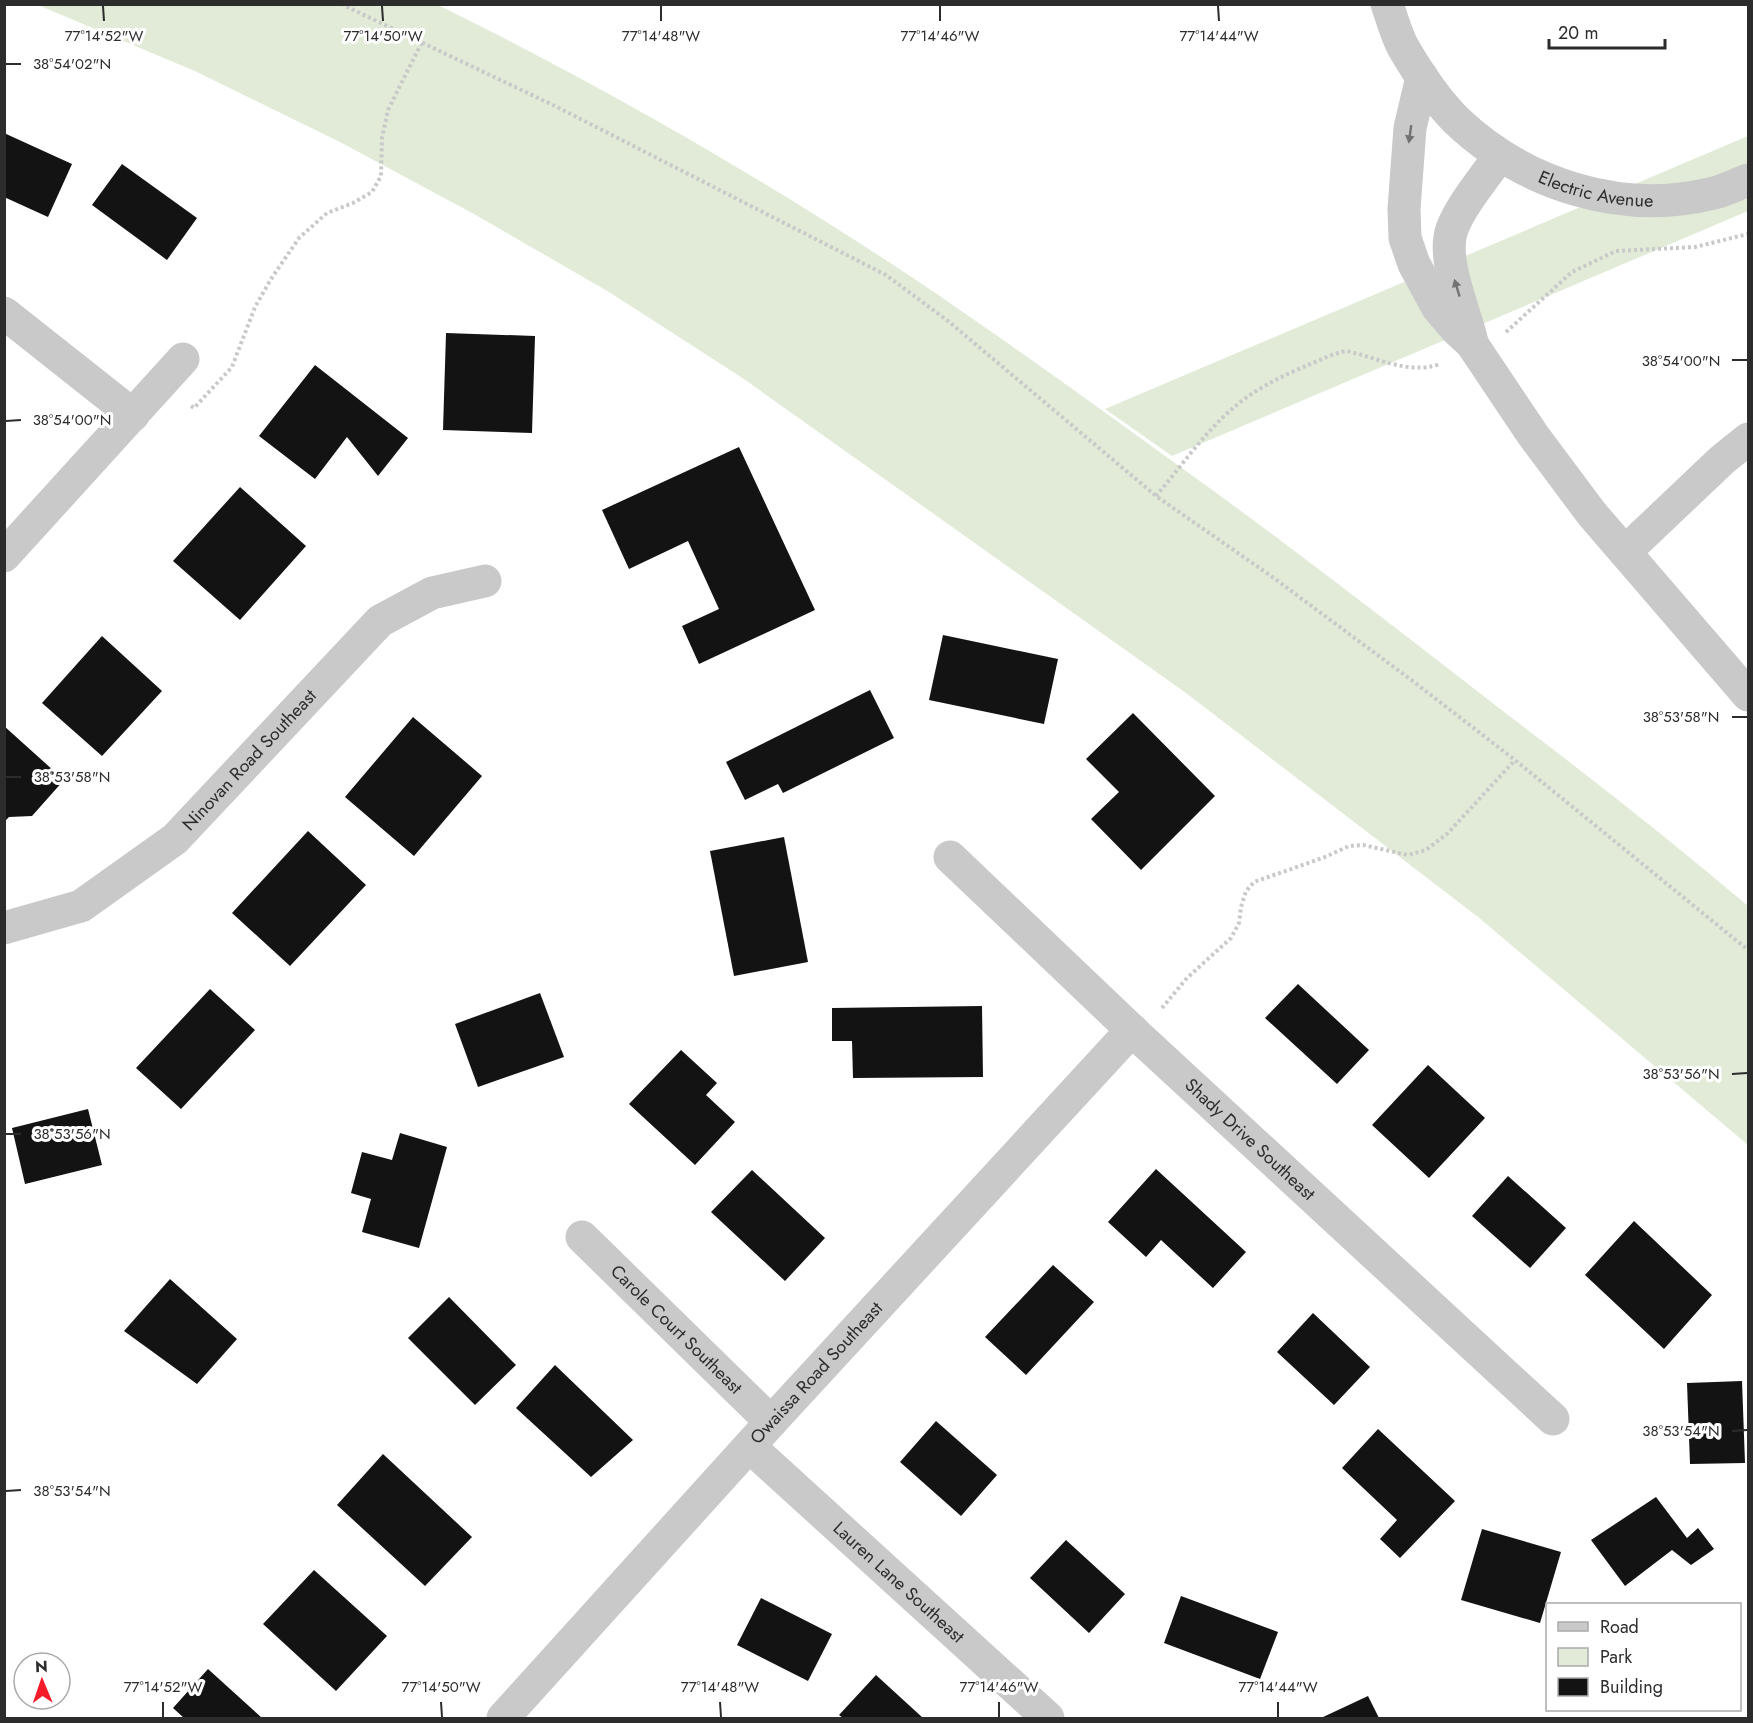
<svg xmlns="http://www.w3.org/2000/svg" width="1753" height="1723" font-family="Jost,sans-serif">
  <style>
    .green { fill: #e2ebd7 }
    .building { fill: #131313 }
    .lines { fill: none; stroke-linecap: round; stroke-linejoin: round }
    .path { stroke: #c9c9c9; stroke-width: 4; stroke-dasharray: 3 3; stroke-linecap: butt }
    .minor { stroke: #c9c9c9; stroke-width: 33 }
    .oneway { fill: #737373 }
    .ticks { fill: none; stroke: #2c2c2c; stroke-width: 2 }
    .labels { text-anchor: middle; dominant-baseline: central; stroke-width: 6; stroke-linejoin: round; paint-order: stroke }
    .street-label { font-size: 18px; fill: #2c2c2c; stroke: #fff }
    .ticks-label { font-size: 15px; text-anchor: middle; fill: #2c2c2c; stroke: #fff; stroke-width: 6; stroke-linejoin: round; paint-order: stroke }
  </style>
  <rect width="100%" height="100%" fill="#fff"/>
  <g class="green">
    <path d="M38 5H438C601 85 759 176 910 276 1010 343 1107 414 1204 484 1306 558 1405 635 1504 712 1587 775 1669 839 1748 906V1145L1478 917 1186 693 741 377 609 292 474 214 340 142 197 72Z"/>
    <path d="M1748 136V211L1172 456 1105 409Z"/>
  </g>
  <g class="building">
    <path d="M4 133 72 164 48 217 4 197Z"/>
    <path d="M122 164 197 218 167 260 92 205Z"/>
    <path d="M446 333 535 336 532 433 443 430Z"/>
    <path d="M315 365 408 438 378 476 347 437 315 479 259 436Z"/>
    <path d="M739 447 815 610 699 664 682 626 719 609 688 541 629 569 602 510Z"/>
    <path d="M240 487 306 546 240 620 173 561Z"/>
    <path d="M943 635 1058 659 1044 724 929 700Z"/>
    <path d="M102 636 162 691 102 756 42 703Z"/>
    <path d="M870 690 894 738 783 793 778 784 745 800 726 762Z"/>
    <path d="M1133 713 1215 796 1141 870 1091 819 1119 792 1086 759Z"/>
    <path d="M413 717 482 776 414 856 345 797Z"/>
    <path d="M4 726 64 780 32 816 9 817 4 822Z"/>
    <path d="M308 831 366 885 290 966 232 913Z"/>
    <path d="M784 837 808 962 734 976 710 851Z"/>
    <path d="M1298 984 1369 1050 1337 1084 1265 1018Z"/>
    <path d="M210 989 255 1030 181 1109 136 1068Z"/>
    <path d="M540 993 564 1057 478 1087 455 1024Z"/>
    <path d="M982 1006 983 1077 853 1078 852 1041H832V1008Z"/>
    <path d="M681 1050 717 1083 706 1095 735 1122 695 1165 629 1104Z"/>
    <path d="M1428 1065 1485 1118 1429 1178 1372 1125Z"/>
    <path d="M88 1109 102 1165 25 1184 12 1128Z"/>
    <path d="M400 1133 447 1147 419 1248 362 1232 371 1199 351 1193 362 1152 392 1160Z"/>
    <path d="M1156 1169 1246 1252 1213 1288 1161 1240 1146 1257 1108 1222Z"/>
    <path d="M752 1170 825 1238 785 1281 711 1212Z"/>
    <path d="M1508 1176 1566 1228 1530 1268 1472 1216Z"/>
    <path d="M1634 1221 1712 1295 1664 1349 1585 1275Z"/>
    <path d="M1053 1265 1094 1302 1026 1375 985 1337Z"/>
    <path d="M170 1279 237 1339 197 1384 124 1331Z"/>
    <path d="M449 1297 516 1365 475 1405 408 1338Z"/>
    <path d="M1313 1313 1370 1367 1334 1405 1277 1352Z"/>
    <path d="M555 1365 633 1440 591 1477 516 1408Z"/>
    <path d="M1742 1381 1745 1463 1690 1464 1687 1383Z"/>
    <path d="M936 1421 997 1475 961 1516 900 1462Z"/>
    <path d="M1378 1429 1455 1501 1400 1558 1380 1539 1397 1520 1342 1468Z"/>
    <path d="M383 1454 472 1537 425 1586 337 1505Z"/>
    <path d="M1656 1497 1687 1538 1698 1528 1714 1549 1691 1565 1672 1550 1625 1586 1591 1540Z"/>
    <path d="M1482 1529 1561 1552 1540 1623 1461 1600Z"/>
    <path d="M1066 1540 1125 1594 1089 1633 1030 1578Z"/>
    <path d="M314 1570 387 1636 336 1691 263 1624Z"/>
    <path d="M1181 1596 1278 1632 1260 1679 1164 1643Z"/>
    <path d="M761 1598 832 1634 808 1681 737 1645Z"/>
    <path d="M208 1669 262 1718H184L173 1708Z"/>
    <path d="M876 1675 923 1718H843L839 1715Z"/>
    <path d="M1368 1696 1379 1718H1321Z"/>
  </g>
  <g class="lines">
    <g class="path">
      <path d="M341 4 557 107 886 275 948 321 1156 496 1271 576 1414 682 1515 760 1748 950"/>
      <path d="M1506 332 1572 272 1616 251 1695 247 1748 234"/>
      <path d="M191 406 194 408 232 367 255 307 271 279 299 238 327 213 353 203 372 192 381 176 382 138 388 110 422 42"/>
      <path d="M1156 496C1179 469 1205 432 1232 409 1253 390 1282 376 1308 365 1321 360 1333 353 1347 351 1378 358 1409 375 1440 364"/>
      <path d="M1162 1008 1187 978 1231 938 1239 923 1241 907 1246 891 1254 882 1325 857 1349 846 1363 845 1408 855 1426 850 1448 833 1515 760"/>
    </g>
    <g class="minor">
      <path id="s1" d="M1387 4C1392 18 1396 34 1403 47 1418 73 1436 100 1457 121 1525 185 1622 216 1714 193 1726 190 1737 184 1748 180"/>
      <path d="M1422 77 1410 128 1404 209 1405 238 1414 264 1438 308 1456 329 1472 344 1533 435 1592 514 1748 695"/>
      <path d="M4 313 133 415"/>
      <path d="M1472 342C1465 311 1441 259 1452 229 1461 205 1485 177 1500 155"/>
      <path d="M1625 552 1722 460 1748 439"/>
      <path d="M4 556 183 359"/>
      <path id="s2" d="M950 857 1138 1036 1553 1419"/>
      <path id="s3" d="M4 928 81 906 175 839 380 621 432 593 485 581"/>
      <path id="s4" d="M582 1237 771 1422"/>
      <path id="s5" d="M750 1447 1048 1718"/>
      <path id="s6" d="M503 1718 771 1422 1132 1030"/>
    </g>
  </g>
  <defs><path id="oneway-solid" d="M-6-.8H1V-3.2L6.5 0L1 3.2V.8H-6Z" transform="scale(1.5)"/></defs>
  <g class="oneway">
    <use href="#oneway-solid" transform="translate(1410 134) rotate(98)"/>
    <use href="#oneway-solid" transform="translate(1457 288) rotate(-107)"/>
  </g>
  <path class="ticks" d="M103 6 104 21M382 6 383 21M661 6V21M940 6V21M1218 6 1219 21M6 64H21M1732 360H1747M6 421 21 420M1732 717H1747M6 777H21M1732 1074 1747 1073M6 1134H21M1732 1431 1747 1430M6 1491 21 1490M163 1702V1717M441 1702 442 1717M720 1702 721 1717M999 1702V1717M1278 1702V1717"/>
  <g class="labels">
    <g class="street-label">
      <text stroke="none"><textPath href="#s1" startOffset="296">Electric Avenue</textPath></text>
      <text stroke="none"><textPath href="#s3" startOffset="304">Ninovan Road Southeast</textPath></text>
      <text stroke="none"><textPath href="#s2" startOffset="412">Shady Drive Southeast</textPath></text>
      <text stroke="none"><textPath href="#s4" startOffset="132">Carole Court Southeast</textPath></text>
      <text stroke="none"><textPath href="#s6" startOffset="466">Owaissa Road Southeast</textPath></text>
      <text stroke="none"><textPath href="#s5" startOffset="201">Lauren Lane Southeast</textPath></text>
    </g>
  </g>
  <g class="ticks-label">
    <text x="104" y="41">77°14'52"W</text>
    <text x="383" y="41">77°14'50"W</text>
    <text x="661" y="41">77°14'48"W</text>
    <text x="940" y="41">77°14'46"W</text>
    <text x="1219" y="41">77°14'44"W</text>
    <text x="72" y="69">38°54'02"N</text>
    <text x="1681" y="366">38°54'00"N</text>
    <text x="72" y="425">38°54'00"N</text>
    <text x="1681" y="722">38°53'58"N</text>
    <text x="72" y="782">38°53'58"N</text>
    <text x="1681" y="1079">38°53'56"N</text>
    <text x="72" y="1139">38°53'56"N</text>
    <text x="1681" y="1436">38°53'54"N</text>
    <text x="72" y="1496">38°53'54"N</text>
    <text x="163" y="1692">77°14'52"W</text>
    <text x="441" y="1692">77°14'50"W</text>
    <text x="720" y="1692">77°14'48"W</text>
    <text x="999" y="1692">77°14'46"W</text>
    <text x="1278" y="1692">77°14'44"W</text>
  </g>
  <rect width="1753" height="1723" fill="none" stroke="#2c2c2c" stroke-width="12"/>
  <rect x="1546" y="1603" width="195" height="108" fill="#ffffff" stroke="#ababab" stroke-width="1.5"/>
  <rect x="1558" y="1622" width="30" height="9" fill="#c9c9c9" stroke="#ababab" stroke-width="1.5"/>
  <text x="1600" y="1633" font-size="18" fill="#2c2c2c">Road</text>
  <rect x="1558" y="1648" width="30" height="18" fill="#e2ebd7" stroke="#ababab" stroke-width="1.5"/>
  <text x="1600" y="1663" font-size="18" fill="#2c2c2c">Park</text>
  <rect x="1558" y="1678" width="30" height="18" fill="#131313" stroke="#ababab" stroke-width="1.5"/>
  <text x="1600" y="1693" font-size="18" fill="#2c2c2c">Building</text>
  <g transform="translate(42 1681) rotate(358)"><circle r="28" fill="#ffffff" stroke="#ababab" stroke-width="1.5"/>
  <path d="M0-4.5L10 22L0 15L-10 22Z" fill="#f51c29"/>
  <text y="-9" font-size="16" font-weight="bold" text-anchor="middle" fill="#2c2c2c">N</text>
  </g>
  <path d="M1549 39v9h116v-9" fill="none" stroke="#2c2c2c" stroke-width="3"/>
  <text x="1558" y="39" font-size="18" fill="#2c2c2c" stroke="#ffffff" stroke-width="4.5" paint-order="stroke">20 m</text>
</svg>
